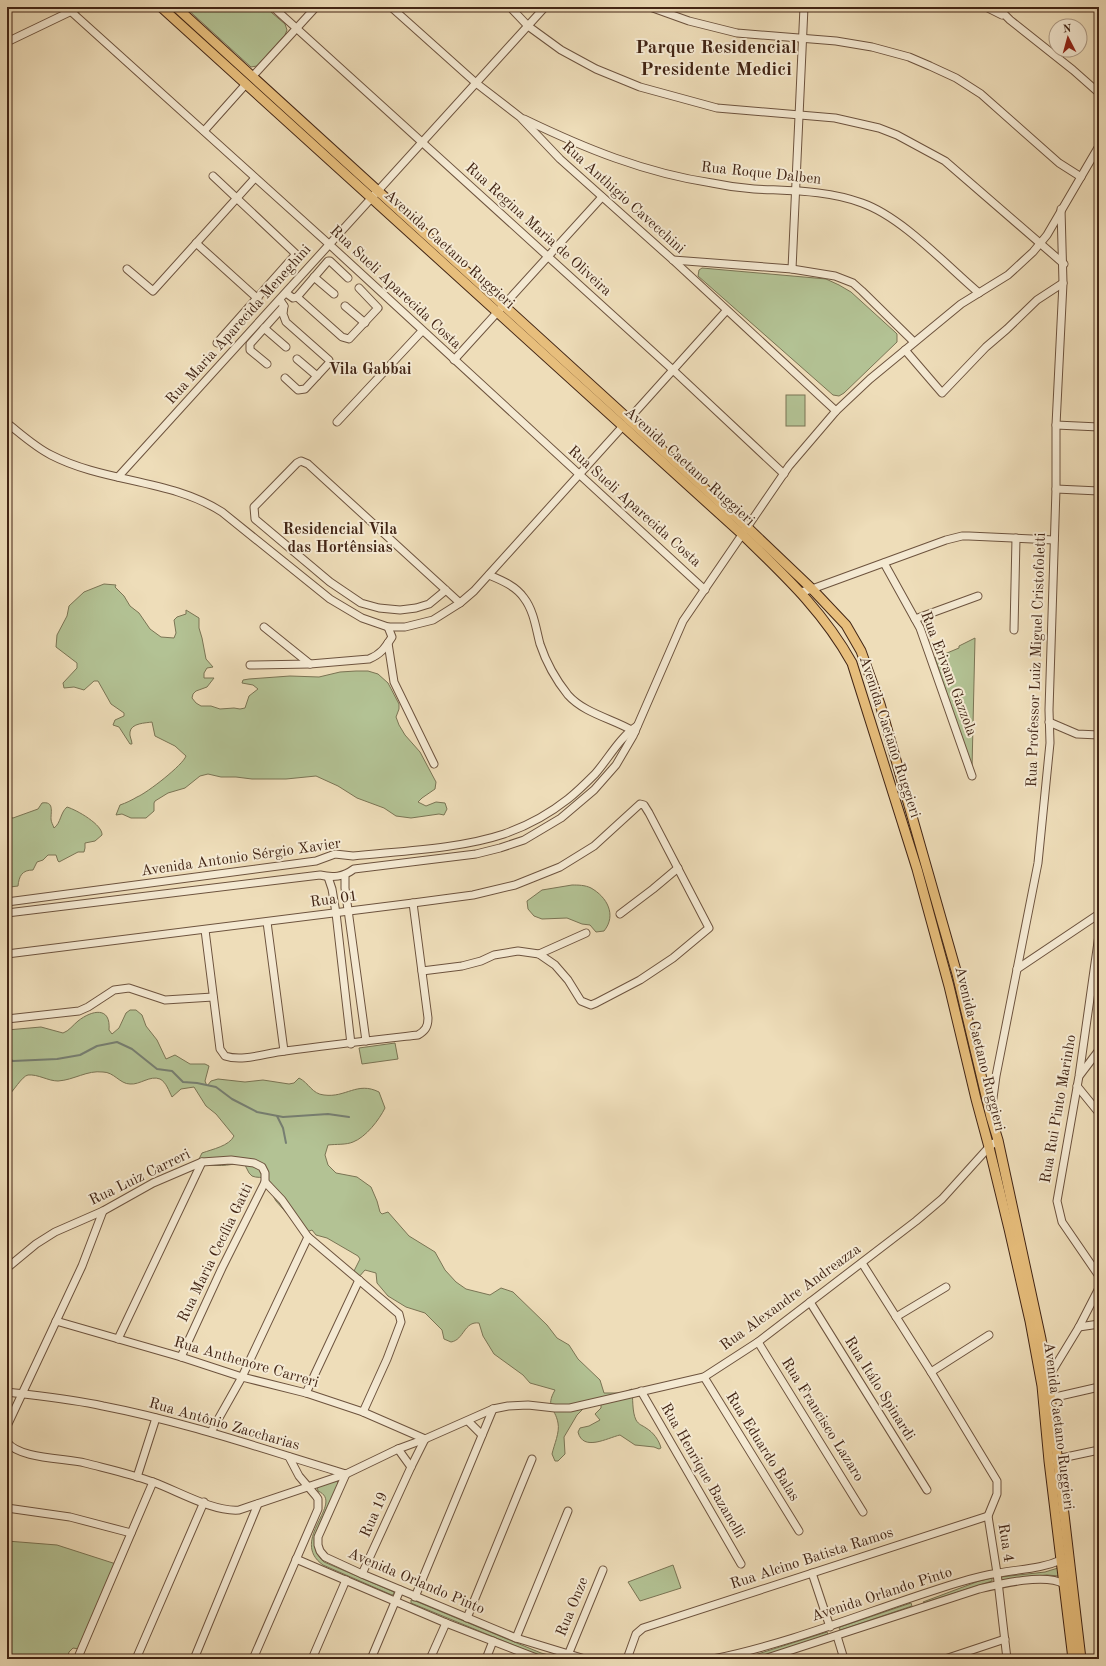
<svg xmlns="http://www.w3.org/2000/svg" width="1106" height="1666" font-family="'Old Standard TT',serif">
  <style>
    .green { fill: #b3c294; stroke: #7a7454 }
    .lines { fill: none; stroke-linecap: round; stroke-linejoin: round }
    .stream { stroke: #767f73; stroke-width: 2 }
    .minor-casing { stroke: #6d533e; stroke-width: 9 }
    .major-casing { stroke: #422515; stroke-width: 11 }
    .minor { stroke: #f4e9d2; stroke-width: 7 }
    .major { stroke: #e7be7c; stroke-width: 9 }
    .labels { text-anchor: middle; dominant-baseline: central; stroke-width: 4; stroke-linejoin: round; paint-order: stroke }
    .street-label { font-size: 15px; fill: #422515; stroke: #f4e9d2 }
    .neighbourhood-label { font-size: 16px; font-weight: bold; fill: #422515; stroke: #f4e9d2 }
    .district-label { font-size: 19px; font-weight: bold; fill: #422515; stroke: #f4e9d2 }
  </style>
  <rect width="100%" height="100%" fill="#eeddb9"/>
  <filter id="stains"><feTurbulence type="fractalNoise" baseFrequency=".005" numOctaves="4"/><feColorMatrix values="0 0 0 0 .2 0 0 0 0 .09 0 0 0 0 .02 0 0 0 .5 -.17"/></filter>
  <radialGradient id="worn" r=".72"><stop offset=".6" stop-color="#630" stop-opacity="0"/><stop offset="1" stop-color="#630" stop-opacity=".3"/></radialGradient>
  <g class="green">
    <path d="M185 7H265L285 24 287 30 285 35 257 66 251 67Z"/>
    <path d="M702 268 826 279 839 285 851 292 895 332 897 334V342L844 393 839 396 833 395 698 276 699 270Z"/>
    <rect x="786" y="395" width="19" height="31"/>
    <path d="M104 584 116 585 115 587 124 596 130 606 139 613 150 629 161 637 174 638 176 633 174 620 177 617 186 614V610L199 618V628L202 638 206 659 213 667 207 668 204 673V678H214L207 687 196 691 193 694 192 698 196 703 201 706H211L220 709 234 708 240 709 245 708 249 696 258 689 253 685 242 683 243 680 249 679 290 676 319 677 340 672 356 671H368L378 674 388 683 399 704V709L396 717 399 725 405 735 420 752 436 782 435 789 422 798 418 802 426 806 436 802 445 803 447 809 444 815 439 814 411 818 396 816 384 808 357 798 338 786 316 776 286 779H252L236 777H221L208 774 200 776 185 788 168 793 155 801 154 803V811L146 818H131L122 814 116 815 120 805C126 803 132 800 137 797 147 793 183 765 186 756L175 746 155 736 152 722C146 723 131 723 130 732 129 736 132 740 132 744H130L119 727 113 725 115 720 124 716V713L111 704 98 681H94L84 690 74 687 64 688 63 683 77 668V663L56 647 57 635 67 616 69 606 84 592Z"/>
    <path d="M975 638 972 769 935 658 959 648V646Z"/>
    <path d="M42 803C54 801 51 811 51 819 51 822 53 825 54 828 61 823 60 813 67 807 77 810 103 825 102 835L95 841 85 843V848L84 852H78L59 862 58 861 56 855H48L43 860 37 862 33 870C22 870 19 876 18 886L10 887 7 891V817L13 818 38 809Z"/>
    <path d="M572 885C578 885 585 885 591 888 607 897 617 915 604 931L596 932 590 925 582 924 567 918 542 919 534 916 528 909 527 901 542 890Z"/>
    <path d="M130 1010H136L142 1015 146 1026 157 1040 166 1059 175 1055 190 1064H205L209 1066 205 1081 207 1086 211 1081 218 1079 245 1082 263 1080 289 1084 294 1083 299 1078C309 1083 312 1094 324 1095 346 1098 357 1081 379 1092L385 1108C379 1120 366 1137 353 1142 346 1145 336 1144 328 1145L325 1155 328 1165 336 1173 357 1177 371 1187 377 1201 380 1212 382 1214 388 1212 409 1236 435 1252 445 1270 456 1282 466 1289 490 1295 501 1288 513 1292 547 1325 557 1338 569 1345 578 1359 600 1380 604 1393H622L632 1389C633 1398 632 1412 636 1420 639 1425 642 1425 646 1428 653 1432 659 1440 661 1448L659 1449 654 1447 635 1445 620 1435C607 1438 583 1452 578 1432L580 1428 589 1426 600 1420 595 1414 601 1408V1404L584 1408 577 1415 564 1437 565 1454 558 1461H555L552 1454C554 1445 560 1432 558 1423 555 1407 545 1408 555 1390L530 1383 523 1375 494 1354 483 1336 479 1323C464 1321 464 1340 451 1342L444 1339 442 1330 425 1313 406 1307 388 1296 377 1283 376 1273 365 1270 358 1278H355L354 1271 360 1259 358 1256 327 1238 316 1235 312 1230 304 1233C295 1222 285 1212 276 1201 271 1194 272 1185 267 1178 263 1177 256 1178 252 1176 247 1173 247 1165 242 1162 229 1166 214 1167 200 1163L199 1159 202 1153C213 1149 229 1146 234 1136L216 1114 206 1106 194 1087 181 1089 172 1097C169 1091 166 1082 160 1079 150 1075 140 1085 130 1084 120 1084 114 1072 103 1072 87 1070 74 1080 58 1081 48 1081 38 1074 28 1075 22 1076 13 1092 7 1097V1030L41 1027 63 1033C69 1031 73 1025 78 1021 92 1010 111 1006 109 1030L112 1034 119 1028 126 1013Z"/>
    <path d="M395 1043 398 1059 362 1064 359 1048Z"/>
    <path d="M337 1477 338 1486 316 1536C313 1547 316 1555 324 1562L394 1592V1594L392 1595 323 1565C288 1540 346 1503 318 1491L317 1486Z"/>
    <path d="M7 1541 57 1545 116 1564 79 1649 73 1648 69 1652 67 1659H7Z"/>
    <path d="M673 1565 681 1588 640 1601 628 1582Z"/>
    <path d="M1058 1568 1059 1576 1047 1575 1002 1580 1000 1579 1001 1577 1045 1572Z"/>
    <path d="M992 1578V1581L924 1603 923 1602 979 1581Z"/>
    <path d="M411 1600H413L541 1653 565 1659H551L540 1656 411 1603Z"/>
    <path d="M911 1603 912 1606 841 1630 839 1629 840 1627Z"/>
    <path d="M827 1632 828 1634C803 1643 768 1659 742 1659Z"/>
  </g>
  <g class="lines">
    <g class="stream">
      <path d="M7 1058 13 1061 57 1059 80 1055 97 1046 117 1042 132 1049 157 1069 172 1071 183 1082 197 1083 216 1087 232 1099 257 1112 283 1117 328 1114 349 1117"/>
      <path d="M277 1116 283 1128 286 1143"/>
    </g>
    <g class="minor-casing">
      <g id="minor">
        <path d="M66 7 330 245 705 590"/>
        <path d="M273 7 673 370 784 474"/>
        <path d="M391 7 476 83 520 117 560 159 673 260 836 411"/>
        <path d="M510 7 528 26 561 50 596 69 640 87 717 108 835 118 879 128 897 135 945 161 1064 264"/>
        <path d="M650 7 689 21 737 33 836 41 872 47 909 57 930 66 956 78 981 94 1059 163 1081 177"/>
        <path d="M986 7 1002 15"/>
        <path d="M997 7 1010 20 1073 70 1099 93"/>
        <path d="M7 42 80 7"/>
        <path d="M252 77 316 7"/>
        <path d="M524 119C584 148 645 173 712 183 726 186 740 188 754 189 791 191 827 190 862 203 902 217 946 265 979 293"/>
        <path d="M204 131 246 84"/>
        <path d="M213 176 296 254 217 343"/>
        <path d="M196 243 258 299"/>
        <path d="M673 260 792 269 835 276 853 283 862 291 914 342"/>
        <path d="M127 269 153 291 255 178"/>
        <path d="M792 269 804 7"/>
        <path d="M314 277 334 294"/>
        <path d="M286 293 293 298 297 297 328 261H330L348 278"/>
        <path d="M297 297 342 337 349 339 378 308 359 288"/>
        <path d="M280 300 284 306 283 314 286 322 329 360V363L305 389 298 390 285 378"/>
        <path d="M345 306 365 323"/>
        <path d="M264 328 286 347"/>
        <path d="M905 350 942 393 986 347 1007 329 1037 300 1063 283"/>
        <path d="M297 359 317 376"/>
        <path d="M454 360 602 197"/>
        <path d="M267 364 250 350V344L284 306"/>
        <path d="M628 420 726 311"/>
        <path d="M337 422 422 331"/>
        <path d="M7 423C21 434 35 447 51 455 105 483 171 479 222 512L330 599 362 618 388 627H405L433 620 460 603 474 591 623 426"/>
        <path d="M1056 425 1099 427"/>
        <path d="M118 477 545 7"/>
        <path d="M1056 489 1099 491"/>
        <path d="M884 563 920 628 972 776"/>
        <path d="M489 575C501 580 516 586 524 598 534 611 536 629 540 644 546 662 556 680 568 695 585 714 614 719 635 732"/>
        <path d="M446 590 429 604 416 608 400 610 379 608 361 603 330 582 255 519 254 507 297 463 301 461 308 464 460 603"/>
        <path d="M801 592 812 589 946 540 962 536H969L1054 540"/>
        <path d="M915 619 978 596"/>
        <path d="M264 627 310 664"/>
        <path d="M1014 630 1016 538"/>
        <path d="M388 643 394 682 434 764"/>
        <path d="M250 665 310 664 369 659C381 654 385 648 392 637L388 627"/>
        <path d="M1049 722 1077 734 1099 735"/>
        <path d="M345 876V888L366 1041"/>
        <path d="M328 877 332 889 336 913 351 1044"/>
        <path d="M7 902 316 861 335 854 353 856C401 851 459 849 504 834 527 826 549 814 568 799 577 792 587 782 595 774 609 758 619 738 637 726"/>
        <path d="M7 913 320 875C333 878 343 877 354 869L476 854 500 848 524 840 561 818 594 790 616 765 633 736 683 621 789 466 836 411 870 379 961 304 1008 275 1033 252 1047 235 1099 146"/>
        <path d="M620 914 653 889 678 868"/>
        <path d="M267 922 284 1051"/>
        <path d="M205 930 220 1049 225 1056C243 1062 266 1053 285 1051 329 1045 374 1040 418 1035 425 1031 428 1027 428 1018L413 903"/>
        <path d="M1099 935 1079 1076 1057 1201 1062 1222 1099 1276"/>
        <path d="M7 954 413 903 473 895 515 885 560 867 594 846 640 804 644 805 649 813 709 928 673 958 640 980 596 1003 591 1005 581 1001 568 980 555 965 539 954 518 951 494 955 481 961 462 966 422 971"/>
        <path d="M539 954 586 933"/>
        <path d="M1017 969 1099 914"/>
        <path d="M7 1019 79 1011 88 1007 114 990 129 988 165 1000 213 997"/>
        <path d="M1080 1075 1099 1050"/>
        <path d="M1077 1086 1099 1113"/>
        <path d="M991 1113 996 1076 1038 863 1050 743 1049 710 1056 489V425L1063 283 1061 209"/>
        <path d="M7 1268 36 1244 55 1232 103 1211 153 1183 202 1162 231 1160 254 1163 262 1167 265 1173V1182L282 1200 308 1237 399 1314 401 1322 387 1359 363 1412"/>
        <path d="M810 1302 927 1490"/>
        <path d="M896 1317 946 1287"/>
        <path d="M56 1321 181 1357 242 1377 306 1393 363 1412 425 1439"/>
        <path d="M1079 1327 1099 1324"/>
        <path d="M118 1339 202 1162"/>
        <path d="M758 1342 863 1512"/>
        <path d="M181 1357 222 1268 265 1182"/>
        <path d="M931 1372 989 1335"/>
        <path d="M704 1377 799 1531"/>
        <path d="M1048 1378 1079 1327 1099 1288"/>
        <path d="M641 1391 741 1564"/>
        <path d="M7 1392C39 1396 71 1399 103 1406 186 1422 266 1450 346 1474"/>
        <path d="M306 1393 359 1280"/>
        <path d="M1051 1398 1099 1387"/>
        <path d="M468 1421 482 1435"/>
        <path d="M7 1426 82 1266 103 1211"/>
        <path d="M211 1432 242 1377 308 1237"/>
        <path d="M7 1442C19 1459 65 1458 85 1463 108 1469 131 1474 153 1482 178 1491 213 1512 239 1510L346 1474 398 1449 425 1439 493 1409 508 1406 528 1405 555 1408H570L704 1377 758 1342 916 1221 942 1199 989 1147 998 1140"/>
        <path d="M398 1449 411 1467"/>
        <path d="M1052 1460 1099 1450"/>
        <path d="M346 1474 318 1537V1545L320 1551 325 1557 362 1574 516 1638 585 1659"/>
        <path d="M137 1477 156 1418"/>
        <path d="M7 1508 70 1517 131 1533"/>
        <path d="M988 1516 997 1573 1007 1659"/>
        <path d="M296 1559 446 1623 539 1659"/>
        <path d="M812 1573 830 1627"/>
        <path d="M362 1574 411 1467 425 1439"/>
        <path d="M415 1597 493 1409"/>
        <path d="M467 1618 532 1459"/>
        <path d="M837 1636 844 1659"/>
        <path d="M516 1638 568 1511"/>
        <path d="M79 1655 153 1482"/>
        <path d="M568 1655 603 1570"/>
        <path d="M136 1659 204 1502"/>
        <path d="M194 1659 258 1504"/>
        <path d="M253 1659 318 1509V1499L316 1496 299 1476 289 1457"/>
        <path d="M312 1659 346 1580"/>
        <path d="M371 1659 400 1590"/>
        <path d="M430 1659 446 1623"/>
        <path d="M486 1659 493 1641"/>
        <path d="M627 1659 636 1634 643 1628 988 1516 997 1494V1481L931 1372 862 1263"/>
        <path d="M713 1659C797 1642 875 1608 957 1583 970 1579 985 1575 999 1573 1020 1569 1041 1569 1061 1560"/>
        <path d="M764 1659 979 1589C1000 1584 1045 1573 1064 1584"/>
        <path d="M945 1659 1005 1639"/>
      </g>
    </g>
    <g class="major-casing">
      <g id="major">
        <path d="M161 7 743 535C785 576 823 611 852 663L917 869 949 986 976 1099 989 1147 1009 1229 1030 1321 1042 1386 1049 1461 1073 1659"/>
        <path d="M176 7 748 528 812 589 846 625 861 651 880 704 957 974 991 1117 998 1140 1041 1339 1048 1378 1081 1659"/>
      </g>
    </g>
    <use href="#minor" class="minor"/>
    <use href="#major" class="major"/>
  </g>
  <g class="labels">
    <g class="street-label">
      <text transform="translate(761 174) rotate(6)">Rua Roque Dalben</text>
      <text transform="translate(623 198) rotate(42)">Rua Anthigio Cavecchini</text>
      <text transform="translate(538 230) rotate(42)">Rua Regina Maria de Oliveira</text>
      <text transform="translate(449 250) rotate(42)">Avenida Caetano Ruggieri</text>
      <text transform="translate(395 288) rotate(43)">Rua Sueli Aparecida Costa</text>
      <text transform="translate(239 325) rotate(-48)">Rua Maria Aparecida Meneghini</text>
      <text transform="translate(689 467) rotate(42)">Avenida Caetano Ruggieri</text>
      <text transform="translate(634 507) rotate(42)">Rua Sueli Aparecida Costa</text>
      <text transform="translate(1037 660) rotate(-88)">Rua Professor Luiz Miguel Cristofoletti</text>
      <text transform="translate(948 674) rotate(69)">Rua Erivam Gazzola</text>
      <text transform="translate(889 737) rotate(72)">Avenida Caetano Ruggieri</text>
      <text transform="translate(241 858) rotate(-8)">Avenida Antonio Sérgio Xavier</text>
      <text transform="translate(334 900) rotate(-8)">Rua 01</text>
      <text transform="translate(979 1049) rotate(76)">Avenida Caetano Ruggieri</text>
      <text transform="translate(1059 1109) rotate(-80)">Rua Rui Pinto Marinho</text>
      <text transform="translate(140 1178) rotate(-26)">Rua Luiz Carreri</text>
      <text transform="translate(216 1253) rotate(-64)">Rua Maria Cecília Gatti</text>
      <text transform="translate(791 1298) rotate(-36)">Rua Alexandre Andreazza</text>
      <text transform="translate(246 1363) rotate(16)">Rua Anthenore Carreri</text>
      <text transform="translate(879 1389) rotate(58)">Rua Itálo Spinardi</text>
      <text transform="translate(822 1420) rotate(58)">Rua Francisco Lazaro</text>
      <text transform="translate(224 1425) rotate(16)">Rua Antônio Zaccharias</text>
      <text transform="translate(1058 1426) rotate(83)">Avenida Caetano Ruggieri</text>
      <text transform="translate(762 1447) rotate(58)">Rua Eduardo Balas</text>
      <text transform="translate(702 1471) rotate(60)">Rua Henrique Bazanelli</text>
      <text transform="translate(375 1515) rotate(-66)">Rua 19</text>
      <text transform="translate(1005 1543) rotate(81)">Rua 4</text>
      <text transform="translate(812 1559) rotate(-18)">Rua Alcino Batista Ramos</text>
      <text transform="translate(416 1582) rotate(23)">Avenida Orlando Pinto</text>
      <text transform="translate(882 1595) rotate(-18)">Avenida Orlando Pinto</text>
      <text transform="translate(573 1607) rotate(-68)">Rua Onze</text>
    </g>
    <g class="neighbourhood-label">
      <text x="370" y="370">Vila Gabbai</text>
      <text x="340" y="530">Residencial Vila<tspan x="340" dy="18">das Hortênsias</tspan></text>
    </g>
    <g class="district-label">
      <text x="716" y="48">Parque Residencial<tspan x="716" dy="22">Presidente Medici</tspan></text>
    </g>
  </g>
  <rect width="1106" height="1666" fill="none" stroke="#eeddb9" stroke-width="24"/>
  <rect x="8" y="8" width="1090" height="1650" fill="none" stroke="#422515" stroke-width="2"/>
  <rect x="12" y="12" width="1082" height="1642" fill="none" stroke="#422515"/>
  <g transform="translate(1068 38) rotate(354)"><circle r="19" fill="#f4e9d2" stroke="#ad9b86"/>
  <path d="M0-3L7 15L0 10L-7 15Z" fill="#8f2418"/>
  <text y="-6" font-size="11" font-weight="bold" text-anchor="middle" fill="#422515">N</text>
  </g>
  <rect width="100%" height="100%" filter="url(#stains)"/>
  <rect width="100%" height="100%" fill="url(#worn)"/>
</svg>
